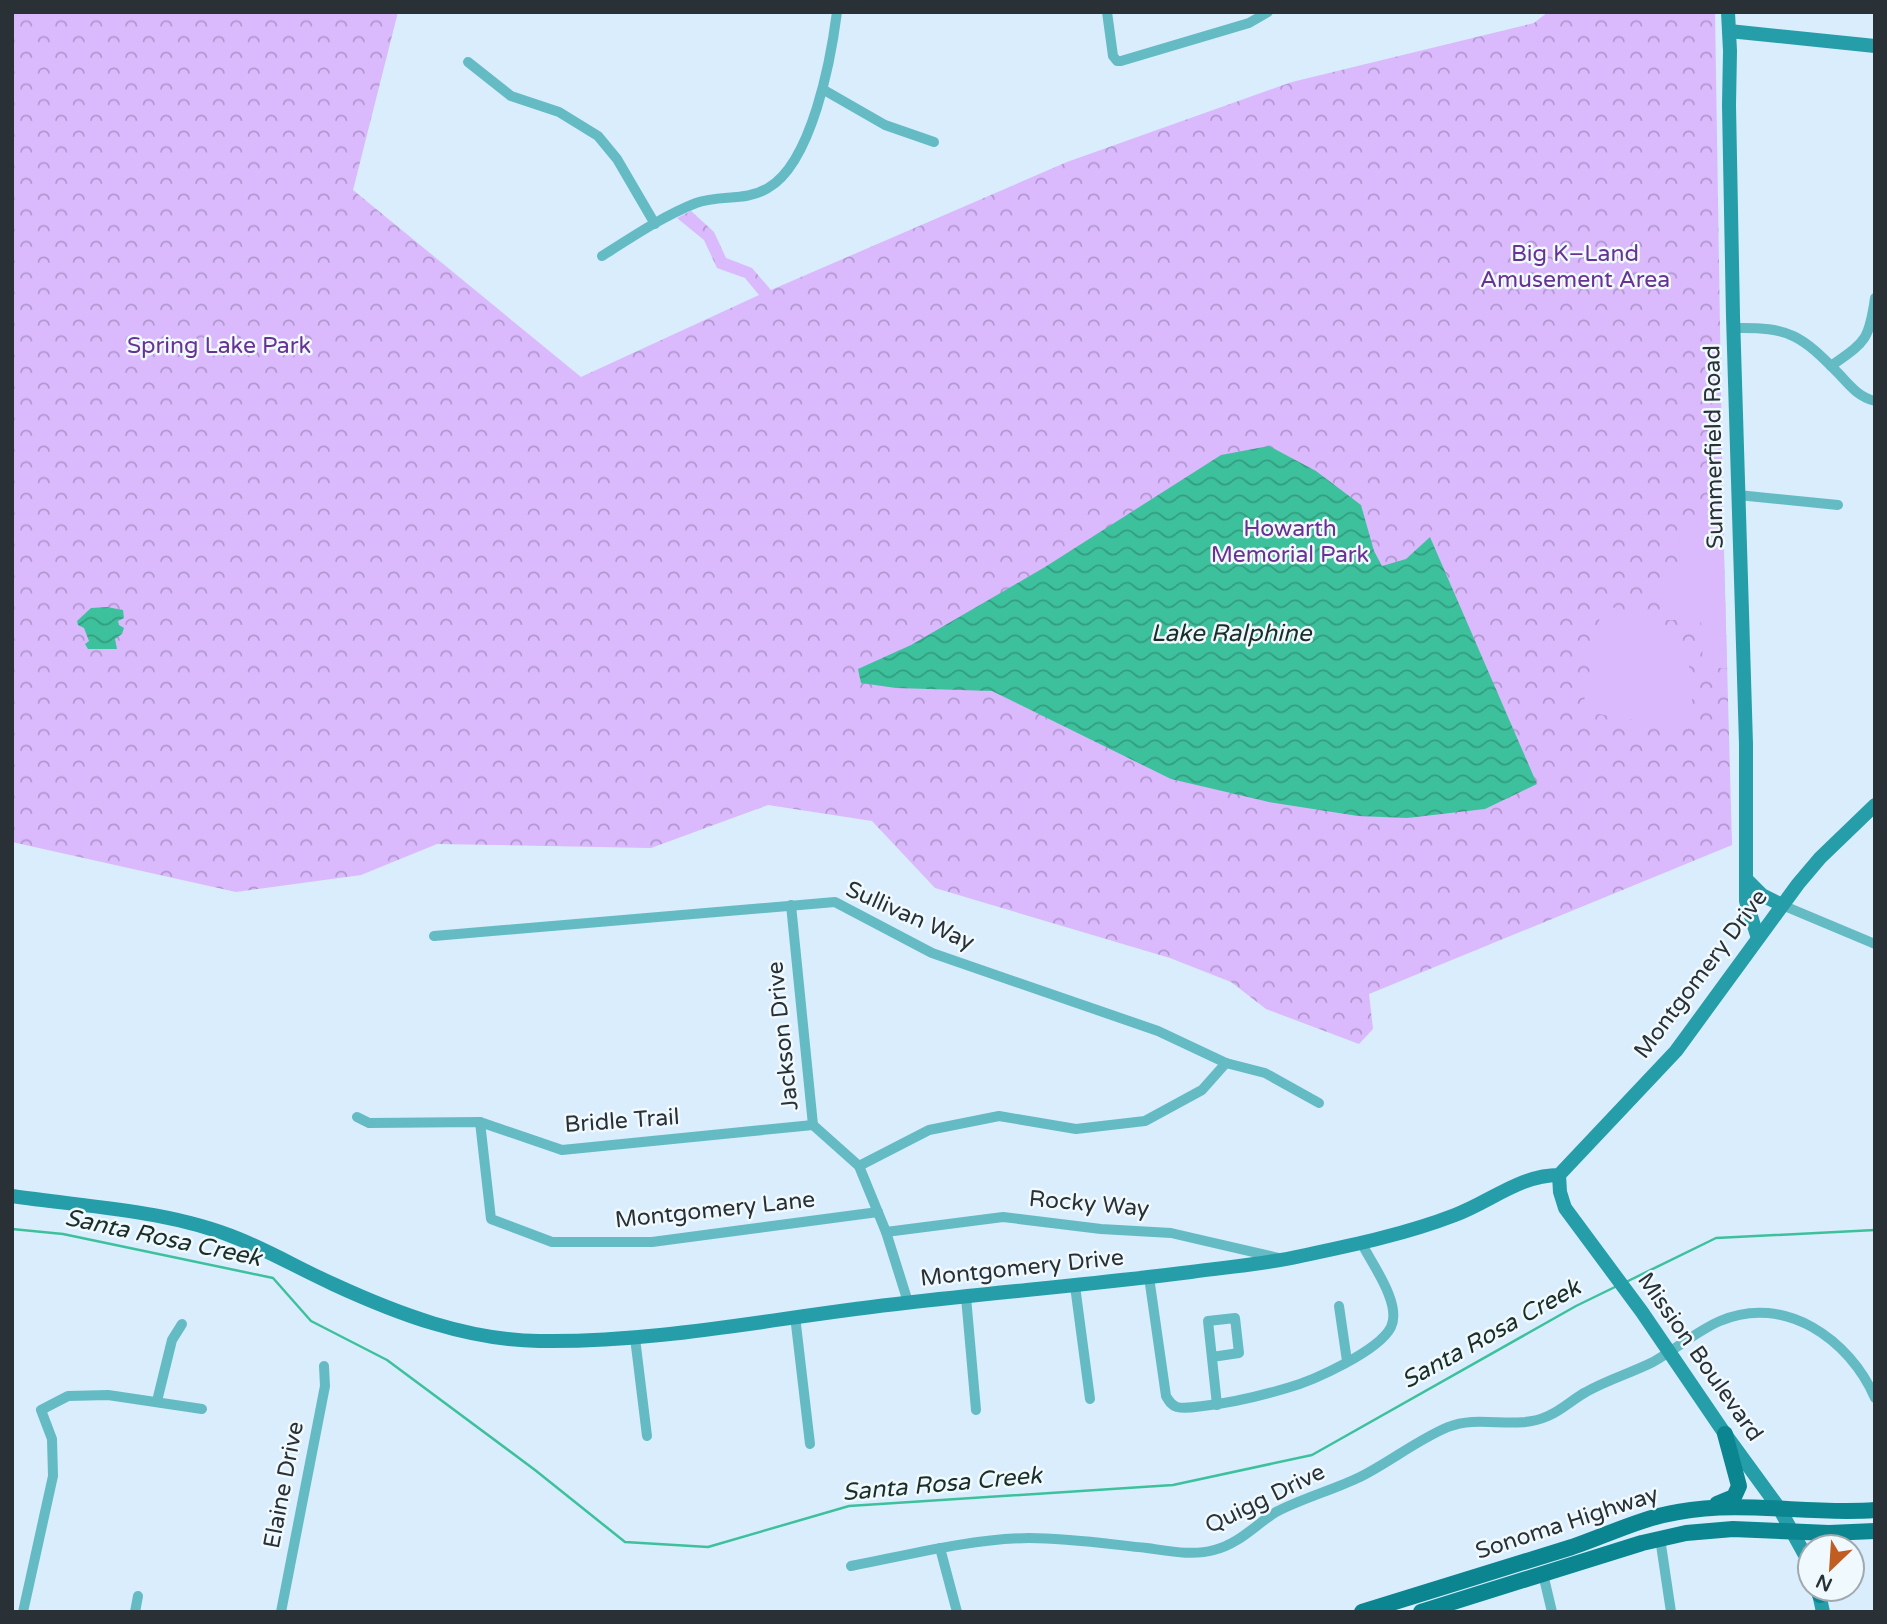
<svg xmlns="http://www.w3.org/2000/svg" width="1887" height="1624" font-family="'Varela Round',sans-serif">
  <style>
    .park { fill: url(#park-crowns) }
    .pitch { fill: #dab9fd }
    .water { fill: url(#water-waves) }
    .lines { fill: none; stroke-linecap: round; stroke-linejoin: round }
    .stream { stroke: #3dc19c; stroke-width: 2.5 }
    .street { stroke: #65bbc4; stroke-width: 10 }
    .secondary { stroke: #259ea9; stroke-width: 14 }
    .primary { stroke: #0b8690; stroke-width: 16 }
    .labels { text-anchor: middle; dominant-baseline: central; stroke-width: 5; stroke-linejoin: round; paint-order: stroke }
    .park-label { font-size: 23px; fill: #673293; stroke: #f0f9fe }
    .street-label { font-size: 23px; fill: #293136; stroke: #f0f9fe }
    .water-label { font-size: 24px; font-style: italic; fill: #192e27; stroke: #f0f9fe }
  </style>
  <defs>
    <pattern id="park-crowns" width="20" height="18" patternUnits="userSpaceOnUse" patternTransform="scale(1.75)"><rect width="20" height="18" fill="#dab9fd"/><path d="M2 6a3 3 0 1 1 6 0M12 15a3 3 0 1 1 6 0" fill="none" stroke="#b197ce"/></pattern>
    <pattern id="water-waves" width="16" height="10" patternUnits="userSpaceOnUse" patternTransform="scale(1.75)"><rect width="16" height="10" fill="#3dc19c"/><path d="M0 5q4-4 8 0t8 0" fill="none" stroke="#339d80"/></pattern>
  </defs>
  <rect width="100%" height="100%" fill="#d9edfc"/>
  <path class="park" d="M12 12H398L353 190 581 377 759 295 745 278 717 268 704 240 677 218 691 211 714 232 726 258 752 268 771 290 1067 162 1292 82 1534 23 1548 12H1715L1723 518 1732 845 1369 994 1373 1029 1359 1044 1266 1009 1231 982 1170 958 935 888 872 821 768 805 651 848 437 844 361 875 236 892 12 842Z"/>
  <g class="pitch">
    <path d="M1723 518 1727 668H1703L1701 620H1664L1662 571 1680 570 1679 519Z"/>
    <path d="M1602 605C1637 611 1678 632 1690 669 1696 686 1691 711 1688 729L1587 712 1583 707Z"/>
  </g>
  <g class="water">
    <path d="M1269 446 1316 471 1361 505 1374 551 1382 566 1406 559 1430 537 1537 784 1485 809 1407 818 1358 816 1269 802 1171 779 992 691 896 688 861 683 858 669 911 645 1045 567 1221 455Z"/>
    <path d="M107 607 123 610 124 618 118 621 119 625 124 628 122 634 115 639 117 649H88L85 644 89 641 84 628 78 625 77 621 91 608Z"/>
  </g>
  <g class="lines">
    <g class="stream">
      <path d="M12 1229 63 1234 273 1278 311 1321 387 1360 535 1470 625 1542 708 1547 849 1506 1173 1485 1312 1455 1576 1306 1617 1286"/>
      <path d="M1626 1282 1716 1238 1875 1230"/>
    </g>
    <g class="street">
      <path d="M1107 12 1113 56 1117 61H1121L1249 23 1268 12"/>
      <path d="M468 62 511 96 559 112 598 136 617 159 655 224"/>
      <path d="M824 90 885 125 934 142"/>
      <path d="M602 256C632 237 663 216 696 203 720 194 745 202 768 188 812 163 831 59 837 12"/>
      <path d="M1734 328C1790 327 1801 335 1840 375 1851 387 1859 397 1875 401"/>
      <path d="M1831 366C1865 342 1869 341 1875 298"/>
      <path d="M1738 495 1838 505"/>
      <path d="M791 905 813 1125 859 1166 886 1232 908 1302"/>
      <path d="M1782 905 1875 944"/>
      <path d="M434 936 835 902 932 953 1158 1031 1226 1063 1265 1073 1319 1103"/>
      <path d="M357 1117 369 1123 480 1122 562 1150 813 1125"/>
      <path d="M480 1122 491 1219 552 1242H652L878 1212"/>
      <path d="M859 1166 929 1130 999 1116 1076 1129 1145 1121 1202 1090 1226 1063"/>
      <path d="M886 1232 1003 1217 1101 1229 1171 1233 1279 1258"/>
      <path d="M1149 1277 1166 1396C1169 1401 1171 1405 1177 1407 1185 1409 1195 1407 1203 1406 1231 1403 1260 1396 1287 1388 1313 1381 1379 1351 1391 1327 1402 1304 1372 1264 1362 1244"/>
      <path d="M1075 1286 1090 1399"/>
      <path d="M966 1297 976 1410"/>
      <path d="M1339 1306 1347 1361"/>
      <path d="M795 1316 810 1444"/>
      <path d="M635 1338 647 1436"/>
      <path d="M1212 1357 1239 1353 1235 1318 1208 1321 1217 1405"/>
      <path d="M157 1401 172 1340 182 1324"/>
      <path d="M1660 1538 1671 1612"/>
      <path d="M940 1548 957 1612"/>
      <path d="M851 1566C909 1555 969 1539 1029 1538 1068 1538 1108 1544 1147 1548 1169 1551 1193 1556 1214 1550 1239 1544 1255 1525 1276 1512 1303 1498 1333 1490 1360 1477 1390 1462 1417 1440 1448 1427 1481 1414 1515 1431 1548 1416 1562 1410 1573 1399 1586 1392 1607 1380 1631 1373 1653 1362 1676 1349 1697 1331 1720 1321 1785 1293 1850 1340 1875 1398"/>
      <path d="M1543 1574 1552 1612"/>
      <path d="M23 1612 53 1476 52 1439 41 1410 68 1396 108 1395 202 1409"/>
      <path d="M135 1612 138 1596"/>
      <path d="M281 1612 325 1386 324 1366"/>
    </g>
    <g class="secondary">
      <path d="M1728 12 1730 51 1729 105 1733 316 1746 744V901L1758 938"/>
      <path d="M1729 31 1875 46"/>
      <path d="M1748 881 1762 895 1782 905"/>
      <path d="M1559 1175 1560 1192 1565 1208 1642 1312 1725 1434 1779 1508 1810 1564"/>
      <path d="M12 1196C87 1207 169 1210 239 1239 271 1252 302 1270 333 1284 398 1314 467 1340 539 1341 662 1343 783 1316 905 1303 1000 1292 1095 1284 1191 1272 1227 1267 1265 1264 1301 1256 1353 1245 1406 1234 1455 1215 1490 1202 1520 1175 1559 1175L1676 1051 1798 884 1820 858 1875 805"/>
      <path d="M1818 1589 1823 1612"/>
    </g>
    <g class="primary">
      <path d="M1717 1504 1734 1497 1739 1486 1725 1434"/>
      <path d="M1820 1595V1589"/>
      <path d="M1362 1612C1432 1590 1502 1569 1572 1547 1607 1535 1641 1518 1678 1512 1743 1500 1809 1515 1875 1510"/>
      <path d="M1421 1612 1642 1543 1686 1533 1733 1529 1829 1533 1875 1531"/>
    </g>
  </g>
  <g class="labels">
    <g class="park-label">
      <text x="1575" y="254">Big K–Land<tspan x="1575" dy="26">Amusement Area</tspan></text>
      <text x="219" y="346">Spring Lake Park</text>
      <text x="1290" y="529">Howarth<tspan x="1290" dy="26">Memorial Park</tspan></text>
    </g>
    <g class="street-label">
      <text transform="translate(1714 447) rotate(-91)">Summerfield Road</text>
      <text transform="translate(910 916) rotate(24)">Sullivan Way</text>
      <text transform="translate(1701 974) rotate(-53)">Montgomery Drive</text>
      <text transform="translate(783 1036) rotate(-96)">Jackson Drive</text>
      <text transform="translate(622 1121) rotate(-4)">Bridle Trail</text>
      <text transform="translate(1089 1204) rotate(5)">Rocky Way</text>
      <text transform="translate(715 1210) rotate(-6)">Montgomery Lane</text>
      <text transform="translate(1022 1268) rotate(-6)">Montgomery Drive</text>
      <text transform="translate(1700 1357) rotate(55)">Mission Boulevard</text>
      <text transform="translate(284 1485) rotate(-79)">Elaine Drive</text>
      <text transform="translate(1265 1499) rotate(-26)">Quigg Drive</text>
      <text transform="translate(1567 1523) rotate(-18)">Sonoma Highway</text>
    </g>
    <g class="water-label">
      <text x="1231" y="633">Lake Ralphine</text>
      <text transform="translate(163 1238) rotate(12)">Santa Rosa Creek</text>
      <text transform="translate(1491 1334) rotate(-29)">Santa Rosa Creek</text>
      <text transform="translate(942 1484) rotate(-5)">Santa Rosa Creek</text>
    </g>
  </g>
  <rect width="1887" height="1624" fill="none" stroke="#293136" stroke-width="28"/>
  <g transform="translate(1831 1568) rotate(205)"><circle r="33" fill="#f0f9fe" stroke="#a0a9ae" stroke-width="2"/>
  <path d="M0-5L12 26L0 18L-12 26Z" fill="#c05e22"/>
  <text y="-10" font-size="19" font-weight="bold" text-anchor="middle" fill="#293136">N</text>
  </g>
</svg>
